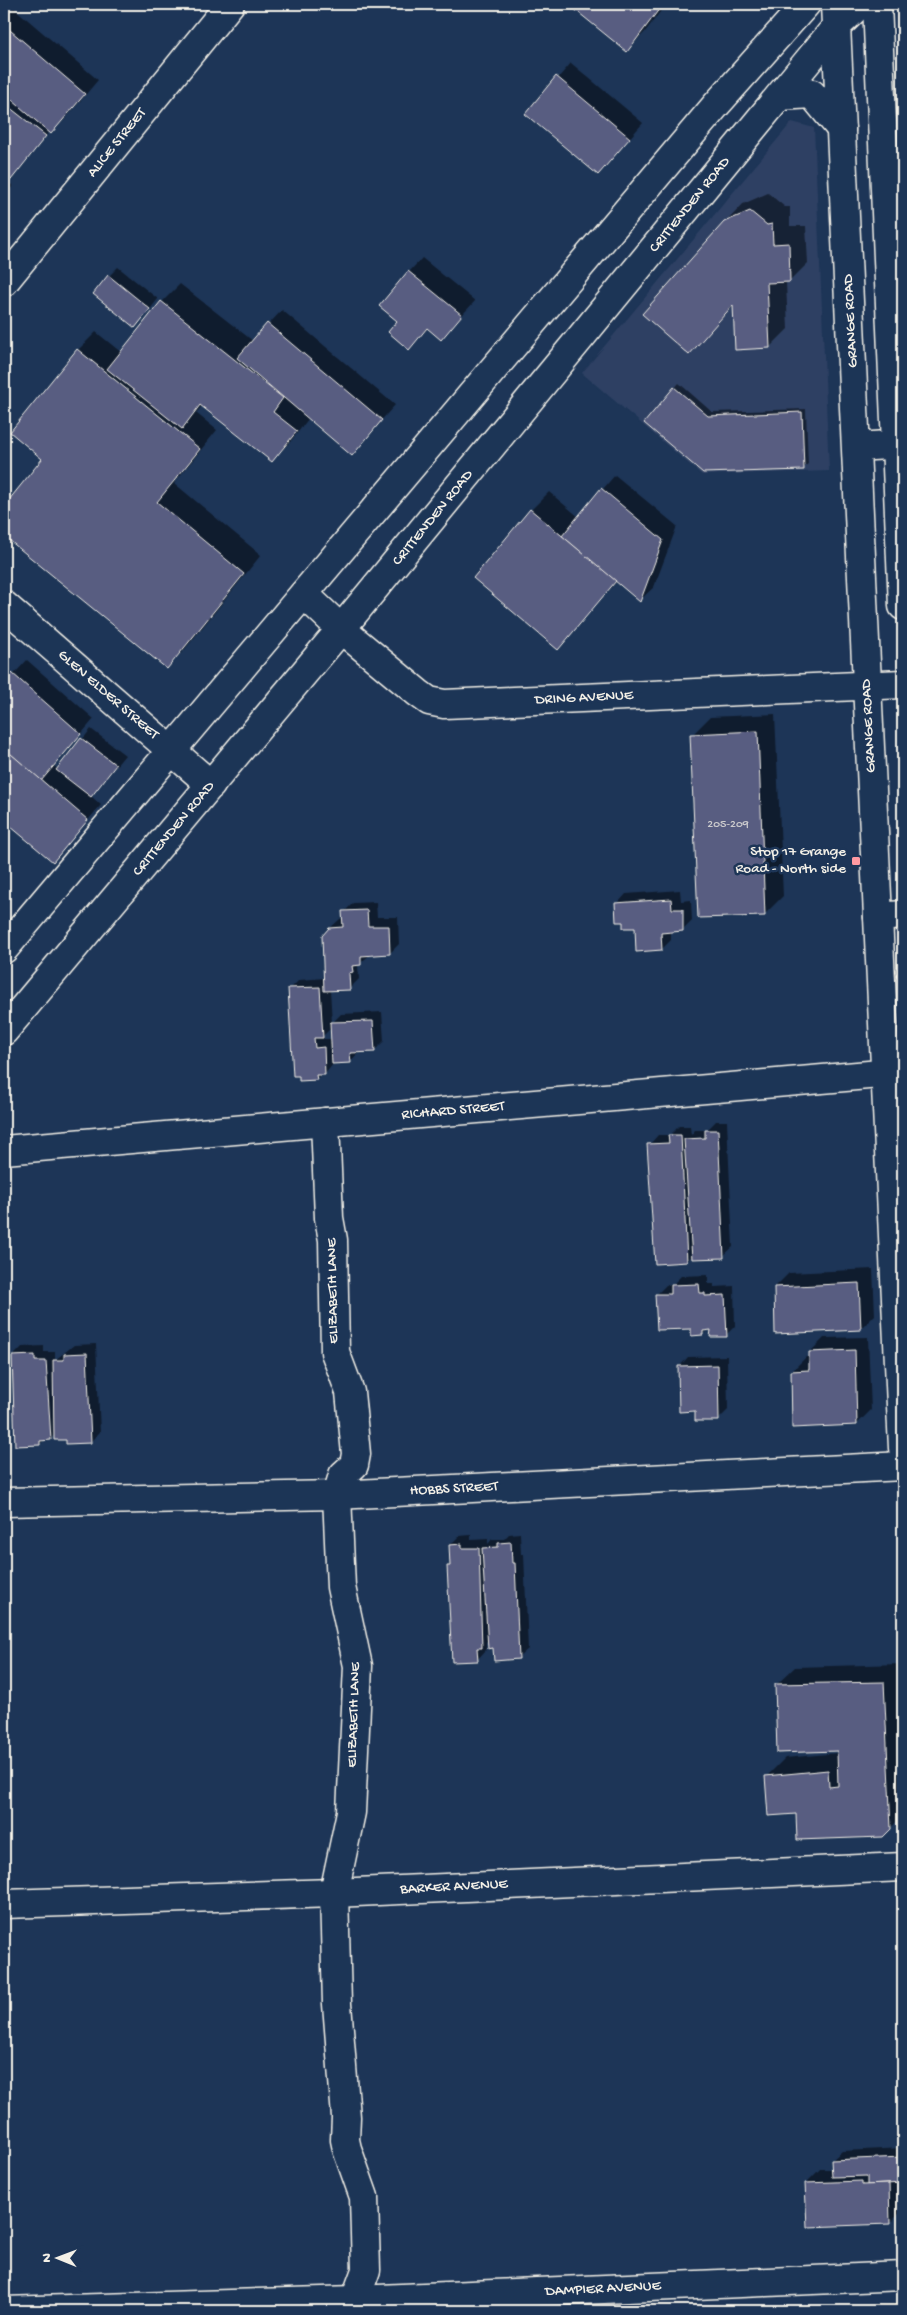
<svg xmlns="http://www.w3.org/2000/svg" width="907" height="2315" font-family="'Gochi Hand',sans-serif">
  <style>
    .built { fill: #2f4164 }
    .shadow { fill: #0007; fill-rule: evenodd }
    .building { fill: #595d81; stroke: #f4f1e8 }
    .lines { fill: none; stroke-linecap: round; stroke-linejoin: round }
    .minor-casing { stroke: #f4f1e8; stroke-width: 31 }
    .secondary-casing { stroke: #f4f1e8; stroke-width: 31 }
    .minor { stroke: #1d3557; stroke-width: 28 }
    .secondary { stroke: #1d3557; stroke-width: 28 }
    .poi-dot { fill: #ff9aa2; stroke: #1d3557; stroke-width: 2 }
    .labels { text-anchor: middle; dominant-baseline: central; stroke-width: 5; stroke-linejoin: round; paint-order: stroke }
    .number-label { font-size: 12px; fill: #cdccce }
    .street-label { font-size: 15px; fill: #f4f1e8; stroke: #1d3557 }
    .poi-label { font-size: 15px; fill: #f4f1e8; stroke: #1d3557; text-anchor: end }
  </style>
  <rect width="100%" height="100%" fill="#1d3557"/>
  <filter id="ink" filterUnits="userSpaceOnUse"><feTurbulence type="fractalNoise" baseFrequency=".02" numOctaves="2"/><feDisplacementMap in="SourceGraphic" scale="10" xChannelSelector="R" yChannelSelector="G"/><feConvolveMatrix kernelMatrix="1 2 1 2 8 2 1 2 1" color-interpolation-filters="sRGB"/></filter>
  <g filter="url(#ink)">
    <path class="built" d="M792 122 814 128 829 471 702 475 582 373Z"/>
    <g class="shadow">
      <path d="M570 4H666L645 32 627 50Z"/>
      <path d="M14 8 98 80 65 119 51 132 50 131 11 179 4 173V102L9 96 4 92V18Z"/>
      <path d="M571 63 643 123 598 174 527 114Z"/>
      <path d="M4 178 13 186 4 196Z"/>
      <path d="M768 193 785 207H790V226H806L808 263 790 281H786L788 329 770 347 735 304 689 354 725 223 743 204Z"/>
      <path d="M422 258 475 301 441 338 428 328 409 348 399 321 409 272Z"/>
      <path d="M118 267 158 299 144 317 109 276Z"/>
      <path d="M180 284 253 341 282 310 395 405 351 454 309 418 290 442 272 460 203 405 196 413 217 430 174 483 261 555 185 649 167 667 4 534V508L44 458 12 432 78 350 96 332 122 353 162 302Z"/>
      <path d="M679 383 712 412 806 409 808 464 803 468 646 422Z"/>
      <path d="M615 475 677 526 654 587 640 600 617 581 558 648 531 510 549 492 579 517Z"/>
      <path d="M27 660 94 719 54 766 58 769 91 729 125 755 91 796 101 805 53 861 4 819V685Z"/>
      <path d="M775 714 783 896 765 914 692 735 710 717Z"/>
      <path d="M680 890 681 901 691 900 692 921 683 930 671 931V940L662 949 636 926 624 921 617 904 626 894Z"/>
      <path d="M376 902 377 917H398L399 944 390 953 371 954 358 965 359 979 350 988 330 989 332 1023 341 1014 382 1012 384 1041 374 1051H360L350 1062 334 1063 325 1074H321L316 1079 290 989 299 980 325 978 330 928 340 919 344 918V912L353 903ZM331 1028 332 1039H324L323 1036Z"/>
      <path d="M716 1121H727L733 1247 723 1256 693 1255 687 1261 649 1145 658 1135H670L679 1126H690L691 1135 695 1130H707ZM712 1137 694 1140V1138Z"/>
      <path d="M873 1269 875 1315 861 1329 775 1287 789 1273Z"/>
      <path d="M708 1275V1284H714V1287L734 1286 735 1326 726 1335 712 1329H708L703 1334 692 1328 656 1295 666 1285H672L681 1276Z"/>
      <path d="M868 1337 871 1410 857 1424 792 1371 806 1357H810V1352L824 1338Z"/>
      <path d="M96 1344 100 1432 90 1442 55 1434 51 1439H45L40 1444 13 1356 22 1347 44 1346V1352H55V1360L74 1345Z"/>
      <path d="M727 1356 728 1410 719 1419 679 1367 688 1357Z"/>
      <path d="M520 1533 521 1554H524L528 1649 518 1658 494 1647 489 1639 486 1642V1650L477 1660 449 1566 451 1564 450 1545 459 1536 471 1535V1540L488 1539V1544L492 1539H504L509 1534Z"/>
      <path d="M901 1664 903 1815 883 1836 798 1812 766 1777 785 1758 838 1753V1749L776 1685 795 1667Z"/>
      <path d="M903 2148V2210L890 2223 806 2183 820 2169H833L832 2160 842 2151Z"/>
      <path d="M902 2304V2311H789L791 2309Z"/>
    </g>
    <g class="building">
      <path d="M568 4H663L627 52Z"/>
      <path d="M4 25 85 94 51 134 4 93Z"/>
      <path d="M556 76 630 138 598 175 525 114Z"/>
      <path d="M4 103 46 136 11 180 4 175Z"/>
      <path d="M750 211 767 225 772 224 773 244 789 243 790 282 767 283 770 348 735 350 733 305 689 355 642 314 724 222Z"/>
      <path d="M408 271 462 315 441 340 427 328 409 350 388 332 397 321 379 306Z"/>
      <path d="M108 275 150 309 135 328 93 294Z"/>
      <path d="M161 301 283 398 273 412 297 431 272 462 200 405 182 429 107 369Z"/>
      <path d="M267 323 382 420 352 456 237 358Z"/>
      <path d="M77 349 200 449 157 502 244 574 167 669 4 536V506L42 459 10 432Z"/>
      <path d="M674 387 708 416 802 412 804 470 703 473 644 423Z"/>
      <path d="M601 488 663 540 640 602 562 536Z"/>
      <path d="M530 509 616 581 558 650 473 578Z"/>
      <path d="M12 673 81 734 41 781 4 748V683Z"/>
      <path d="M758 731 765 916 698 918 690 734Z"/>
      <path d="M81 738 116 765 91 797 56 770Z"/>
      <path d="M4 748 88 820 53 862 4 821Z"/>
      <path d="M671 899 672 909H683V931L661 933 662 950 636 952 635 928H623V922H616L615 903Z"/>
      <path d="M367 910 368 926H389L390 954 361 956V965L352 966 353 972 349 973 350 990 324 991 322 936 329 928 343 927 342 911Z"/>
      <path d="M320 987 323 1038H314L315 1048 324 1047 325 1075H316L317 1080 299 1081V1076H293L288 988Z"/>
      <path d="M373 1021 375 1052 350 1053 351 1063 332 1064 330 1022Z"/>
      <path d="M705 1130H718L724 1258 692 1259 684 1139 705 1138Z"/>
      <path d="M668 1135H681L687 1262 655 1264 647 1144 669 1143Z"/>
      <path d="M859 1283 861 1330 775 1334 774 1287Z"/>
      <path d="M699 1284 700 1293H705V1296L725 1295 727 1337H710L711 1330 703 1331V1335L691 1336V1329L657 1330 655 1294H671V1285Z"/>
      <path d="M855 1350 857 1425 792 1428 791 1371 809 1370V1352Z"/>
      <path d="M87 1353 91 1443 66 1444V1440H54L53 1360H64V1354Z"/>
      <path d="M35 1355V1361H46L51 1440 40 1441V1445L15 1446 12 1356Z"/>
      <path d="M718 1365 719 1421H695V1411L679 1412 678 1366Z"/>
      <path d="M511 1542 512 1563H515L519 1659 494 1661 493 1648 488 1649 482 1548 498 1547V1543Z"/>
      <path d="M462 1544V1548H479L482 1648H477L478 1661 452 1662 447 1566H450L449 1545Z"/>
      <path d="M884 1682 891 1829 883 1837 797 1840 796 1814 768 1816 765 1776 828 1770 829 1787 838 1786 837 1751 777 1753 775 1684Z"/>
      <path d="M903 2157V2183L867 2185V2176L832 2177 831 2160Z"/>
      <path d="M862 2181V2185L889 2184 890 2224 807 2227 805 2183Z"/>
    </g>
    <g class="lines">
      <g class="minor-casing">
        <g id="minor">
          <path d="M4 282 230 4"/>
          <path d="M857 447 903 444"/>
          <path d="M304 594 341 629 418 693 429 701 444 704 903 684"/>
          <path d="M4 605 211 785"/>
          <path d="M878 917 903 915"/>
          <path d="M325 1122 329 1218 333 1240 335 1352 350 1392 356 1454 354 1465 343 1475 337 1495 341 1587 358 1666 351 1812 334 1893 337 2004 346 2117 345 2140 347 2149 364 2197 366 2270 355 2300V2311"/>
          <path d="M4 1150 903 1072"/>
          <path d="M4 1502 337 1495 903 1466"/>
          <path d="M4 1904 334 1893 903 1867"/>
          <path d="M4 2311 355 2300 903 2276"/>
        </g>
      </g>
      <g class="secondary-casing">
        <g id="secondary">
          <path d="M835 4 903 1448"/>
          <path d="M877 4 903 606"/>
          <path d="M780 96 812 94 841 129"/>
          <path d="M4 949 717 104 806 4"/>
          <path d="M4 1031 341 629 836 27 860 4"/>
        </g>
      </g>
      <use href="#minor" class="minor"/>
      <use href="#secondary" class="secondary"/>
    </g>
  </g>
  <rect class="poi-dot" x="851" y="856" width="10" height="10" rx="2.5"/>
  <g class="labels">
    <g class="number-label">
      <text x="728" y="825">205-209</text>
    </g>
    <g class="street-label">
      <text transform="translate(117 143) rotate(-51)">ALICE STREET</text>
      <text transform="translate(690 205) rotate(-51)">CRITTENDEN ROAD</text>
      <text transform="translate(851 321) rotate(-93)">GRANGE ROAD</text>
      <text transform="translate(433 518) rotate(-51)">CRITTENDEN ROAD</text>
      <text transform="translate(108 695) rotate(41)">GLEN ELDER STREET</text>
      <text transform="translate(584 698) rotate(-3)">DRING AVENUE</text>
      <text transform="translate(869 726) rotate(-93)">GRANGE ROAD</text>
      <text transform="translate(174 829) rotate(-50)">CRITTENDEN ROAD</text>
      <text transform="translate(453 1111) rotate(-5)">RICHARD STREET</text>
      <text transform="translate(333 1291) rotate(-91)">ELIZABETH LANE</text>
      <text transform="translate(454 1489) rotate(-3)">HOBBS STREET</text>
      <text transform="translate(354 1715) rotate(-88)">ELIZABETH LANE</text>
      <text transform="translate(454 1887) rotate(-3)">BARKER AVENUE</text>
      <text transform="translate(603 2289) rotate(-3)">DAMPIER AVENUE</text>
    </g>
    <g class="poi-label">
      <text x="846" y="852">Stop 17 Grange<tspan x="846" dy="17">Road - North side</tspan></text>
    </g>
  </g>
  <rect width="907" height="2315" fill="none" stroke="#1d3557" stroke-width="20"/>
  <rect x="10" y="10" width="887" height="2295" fill="none" stroke="#f4f1e8" stroke-width="2" filter="url(#ink)"/>
  <g transform="translate(58 2258) rotate(271)" stroke="#1d3557" stroke-width="4" paint-order="stroke">
  <path d="M0-4L9 19L0 12L-9 19Z" fill="#f4f1e8"/>
  <text y="-8" font-size="14" font-weight="bold" text-anchor="middle" fill="#f4f1e8">N</text>
  </g>
</svg>
